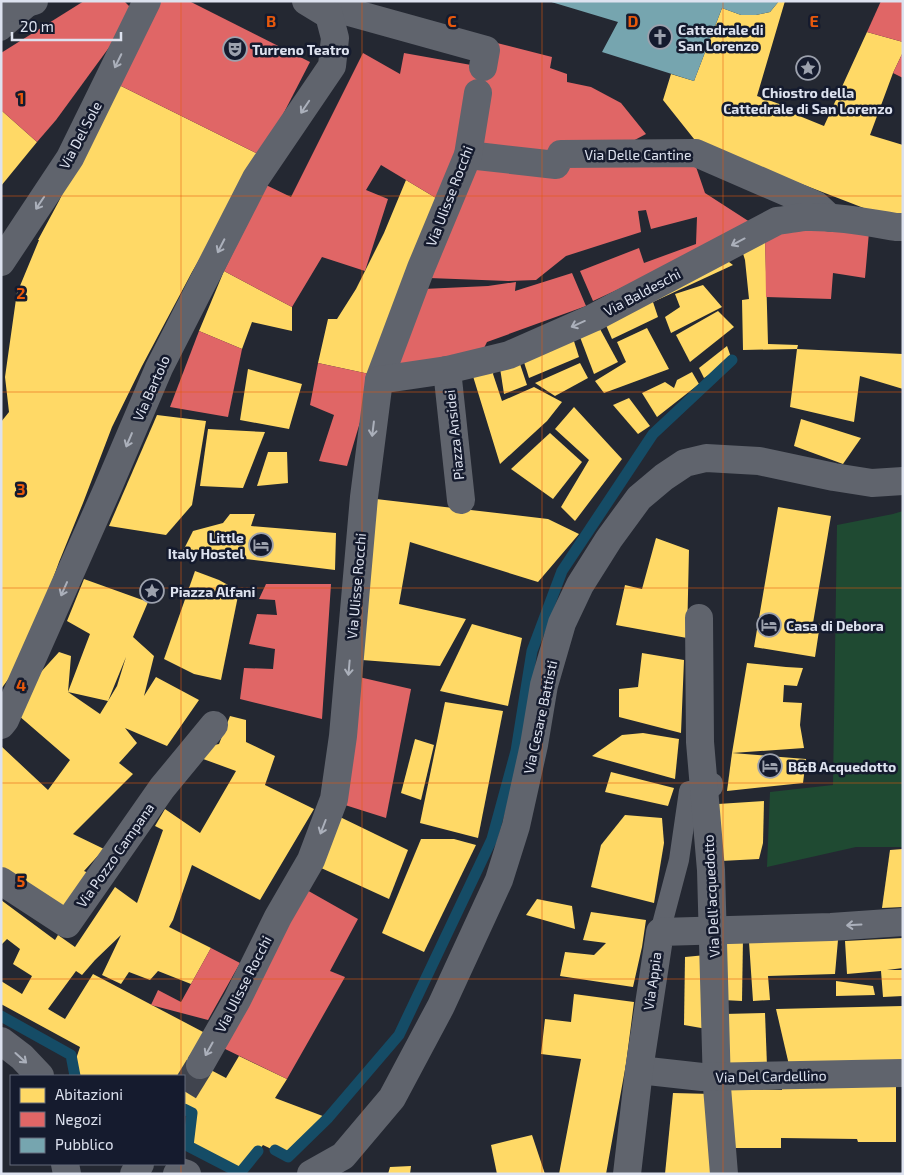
<svg xmlns="http://www.w3.org/2000/svg" width="904" height="1175" font-family="'Exo 2',sans-serif">
  <style>
    .green { fill: #1f4a32 }
    .homes { fill: #ffd966; fill-rule: evenodd }
    .shops { fill: #e06666 }
    .public { fill: #76a5af }
    .lines { fill: none; stroke-linecap: round; stroke-linejoin: round }
    .stream { stroke: #154c66; stroke-width: 11 }
    .minor-tunnel { stroke: #40444e; stroke-width: 28; stroke-dasharray: 28 14; stroke-linecap: butt }
    .service { stroke: #60646d; stroke-width: 20 }
    .pedestrian { stroke: #60646d; stroke-width: 28 }
    .minor { stroke: #60646d; stroke-width: 28 }
    .oneway { stroke: #abb0bb }
    .grid { fill: none; stroke: #e8590c; stroke-width: 1; stroke-opacity: 0.55 }
    .labels { text-anchor: middle; dominant-baseline: central; stroke-width: 5; stroke-linejoin: round; paint-order: stroke }
    .poi-label { font-size: 14px; font-weight: bold; fill: #dde2ef; stroke: #151b2e; text-anchor: start }
    .street-label { font-size: 14px; fill: #dde2ef; stroke: #151b2e }
    .grid-label { font-size: 16px; text-anchor: middle; font-weight: bold; fill: #e8590c; stroke: #151b2e; stroke-width: 5; stroke-linejoin: round; paint-order: stroke }
  </style>
  <rect width="100%" height="100%" fill="#242832"/>
  <path class="green" d="M903 511V847H856L767 867 770 792 833 785 837 525 893 514Z"/>
  <g class="homes">
    <path d="M779 1H785L757 96 793 109 792 113 824 126 867 32 903 42V52L893 73 870 135 903 145V222H900L698 144 663 100 671 74 694 81 722 8 741 15H756L770 12Z"/>
    <path d="M115 83 260 155 192 272 142 366 112 427 83 503 59 562 24 658 1 689V422L9 412 5 377 16 299 15 298 39 240H38L59 201Z"/>
    <path d="M1 110 37 142 1 186Z"/>
    <path d="M406 180 441 201 374 375 318 363 328 319H337L356 289 384 233Z"/>
    <path d="M765 236 768 344 798 345 797 349 743 350 742 300 749 299 745 260 741 247Z"/>
    <path d="M725 259 733 265 653 302 658 317 612 339 605 323Z"/>
    <path d="M224 271 292 307V331L252 322 242 349 199 331Z"/>
    <path d="M703 285 722 307 671 333 665 317 680 307 675 294Z"/>
    <path d="M718 311 734 327 690 362 676 335Z"/>
    <path d="M647 328 669 369 604 393 595 381 626 362 617 342Z"/>
    <path d="M600 329 618 362 594 374 580 337Z"/>
    <path d="M573 338 579 357 529 378 523 359Z"/>
    <path d="M727 346 732 360 704 378 699 368Z"/>
    <path d="M797 349 903 354V389L860 376 854 422 790 407Z"/>
    <path d="M519 361 527 385 504 394 500 368Z"/>
    <path d="M580 363 588 378 555 396 535 383Z"/>
    <path d="M496 364 493 374 502 401 534 387 562 402 547 421 500 464 472 373Z"/>
    <path d="M248 369 302 384 289 429 240 420Z"/>
    <path d="M692 372 699 384 657 417 642 393 665 382 674 388 677 380Z"/>
    <path d="M629 398 650 426 638 434 613 405Z"/>
    <path d="M574 407 622 459 575 521 561 507 589 460 555 429Z"/>
    <path d="M157 415 206 421 192 505 166 535 109 526Z"/>
    <path d="M801 419 861 438 843 464 794 446Z"/>
    <path d="M208 429 265 432 243 488 200 486Z"/>
    <path d="M550 433 582 462 553 499 511 469Z"/>
    <path d="M268 452H287L288 483 257 486Z"/>
    <path d="M376 499 548 519 579 534 538 582 410 542 399 604 466 619 440 666 362 660Z"/>
    <path d="M778 507 831 516 813 623 820 624 815 657 754 647Z"/>
    <path d="M230 514H255L251 526 336 533 335 570 183 551 193 531 223 523Z"/>
    <path d="M656 538 689 550 687 638 616 625 625 585 642 589Z"/>
    <path d="M195 571 219 580 239 591 221 680 194 674 164 659Z"/>
    <path d="M84 579 148 602 133 637 154 656 144 696 156 677 199 700 167 746 125 728 137 743 119 763 133 774 73 834 104 849 84 871 93 875 66 914 1 871V746L48 790 70 760 18 715 31 683 59 652 71 656 68 692 90 634 67 621ZM126 657 117 686 108 701ZM68 692 108 701 100 714Z"/>
    <path d="M472 624 522 638 508 706 440 691Z"/>
    <path d="M642 653 684 660 681 733 619 717V689L638 687Z"/>
    <path d="M747 663 786 667 803 668 797 686 784 685 783 702 802 703 800 725 804 748 732 753Z"/>
    <path d="M445 702 503 711 478 838 420 823Z"/>
    <path d="M230 716 246 720V742L275 756 265 785 314 809 260 900 192 865 173 920 169 927 211 948 191 984 158 971 150 980 129 972 121 984 102 975 121 935 95 960 82 975 76 971 48 1009 65 1019 93 974 205 1033 188 1058 226 1078 239 1056 287 1079 275 1098 328 1118 288 1157 263 1145 240 1173 188 1146 192 1113 184 1109V1076H75L74 1065 80 1047 1 1004V981L22 994 32 976 13 964 20 949 7 939 1 945V900L55 940 58 935 75 947 115 887 137 903 163 830 155 826 165 809 200 833 236 771 195 756 204 747 219 744Z"/>
    <path d="M643 733 679 739 675 779 592 756 622 735Z"/>
    <path d="M415 739 434 745 421 800 401 793Z"/>
    <path d="M732 753 806 759 803 783 727 791Z"/>
    <path d="M611 772 674 788 668 806 605 792Z"/>
    <path d="M764 801 763 843 759 859 721 861 718 804Z"/>
    <path d="M625 815 662 818 664 843 654 903 591 887 601 845Z"/>
    <path d="M340 817 408 850 389 899 319 867Z"/>
    <path d="M421 839H454L476 845 424 952 382 933Z"/>
    <path d="M903 849V907L882 908 890 850Z"/>
    <path d="M537 899 572 906 575 929 526 915Z"/>
    <path d="M591 912 646 920 642 947 633 987 560 976 565 952 594 955 606 943 583 940Z"/>
    <path d="M743 938 742 1001 723 1000 721 944Z"/>
    <path d="M903 938V968L887 970H903V996L883 997 881 971 847 974 845 941Z"/>
    <path d="M838 940 835 974 768 976 770 1000 753 1001 749 942Z"/>
    <path d="M706 955 707 1029 684 1025 685 957Z"/>
    <path d="M836 981 873 986 875 995 836 996Z"/>
    <path d="M574 994 634 1002 626 1064 606 1174H559L581 1059 541 1054 545 1019 571 1022Z"/>
    <path d="M903 1006V1062L789 1065 776 1009Z"/>
    <path d="M765 1013 767 1066 725 1067 724 1014Z"/>
    <path d="M782 1083 896 1084V1142H858L857 1139 781 1138V1148H731V1089L782 1090Z"/>
    <path d="M673 1093 713 1094 720 1174H665Z"/>
    <path d="M532 1135 545 1174H497L491 1145Z"/>
    <path d="M411 1166 410 1174H388L390 1167Z"/>
  </g>
  <g class="shops">
    <path d="M84 1H124L135 12 56 120 37 142 1 110V53Z"/>
    <path d="M154 1H189L310 62 277 126 260 155 115 83Z"/>
    <path d="M881 1H903V42L867 32Z"/>
    <path d="M493 42 552 57 550 68 567 74V82L591 87 621 103 646 134 614 151 555 157 474 150 441 201 381 165 366 190 388 199 365 271 322 257 292 307 224 271 266 185 291 197 363 53 400 74 404 53 488 68Z"/>
    <path d="M903 52V78L893 73Z"/>
    <path d="M469 158 563 162 694 161 705 193 753 224 703 250 593 301 580 271 639 248 644 263 696 244 697 217 651 229 646 210 638 211 641 232 566 256 536 280 508 281 429 278Z"/>
    <path d="M804 228 869 232 865 278 833 273 831 299 766 297 765 236Z"/>
    <path d="M572 273 586 306 487 342 483 350 395 372 423 289 488 286 516 282 515 291Z"/>
    <path d="M199 331 242 349 228 417 170 407Z"/>
    <path d="M318 363 374 375 347 466 319 461 334 415 310 405Z"/>
    <path d="M266 584H331L322 719 240 699 244 668 273 669 275 649 249 644 257 614 277 615 275 600 259 599Z"/>
    <path d="M359 677 411 689 386 818 345 805Z"/>
    <path d="M305 889 358 919 330 971 345 977 287 1079 221 1047Z"/>
    <path d="M211 948 240 963 208 1020 151 1005 158 990 181 1002Z"/>
  </g>
  <path class="public" d="M548 1H779L770 12 756 15H741L722 8 694 81 602 52 618 22Z"/>
  <g class="lines">
    <g class="stream">
      <path d="M1 1016 71 1055 75 1076"/>
      <path d="M184 1109 192 1113 188 1146 240 1173 258 1151"/>
      <path d="M275 1150 288 1157 328 1118 399 1035 492 839 516 751 532 651 562 571 653 434 732 360"/>
    </g>
    <path class="minor-tunnel" d="M184 1091 200 1065"/>
    <g class="service">
      <path d="M1 31 32 4"/>
      <path d="M660 932 679 860 689 791 713 787V783"/>
    </g>
    <g class="pedestrian">
      <path d="M329 15 331 7 486 50 483 67"/>
      <path d="M468 155 556 165 561 154 696 153 816 205 830 218"/>
      <path d="M379 380 421 268 468 155 478 93"/>
      <path d="M699 618 700 742 711 870 717 1087 724 1174"/>
    </g>
    <g class="minor">
      <path d="M1 10 34 1"/>
      <path d="M1 262 70 158 147 1"/>
      <path d="M447 370 461 500"/>
      <path d="M1 725 5 720 107 490 159 368 256 178 332 66 335 38 329 15 306 1"/>
      <path d="M1 881 67 924 162 788 214 725"/>
      <path d="M1 1041 22 1057 40 1076"/>
      <path d="M200 1065 237 1000 278 917 311 860 334 799 343 736 364 497 379 380 447 370 509 355 593 318 777 221C786 220 795 218 804 217 835 216 866 222 896 227H903"/>
      <path d="M639 1070 702 1077 903 1073"/>
      <path d="M65 1164 67 1174"/>
      <path d="M134 1174 140 1164"/>
      <path d="M177 1174 181 1172 187 1174"/>
      <path d="M311 1174 343 1156 392 1098 441 1006 499 880 516 826 534 745 544 685 562 623 580 585 609 539 639 498 664 477 685 463 706 458 759 461 834 477 872 483 903 481"/>
      <path d="M627 1174 639 1070 660 932 831 927 903 922"/>
    </g>
  </g>
  <defs><path id="oneway-shaft" d="M-6 0H5M1.5-3L5.5 0L1.5 3" fill="none" stroke-width="1.6" stroke-linecap="round" stroke-linejoin="round" transform="scale(1.25)"/></defs>
  <g class="oneway">
    <use href="#oneway-shaft" transform="translate(118 61) rotate(116)"/>
    <use href="#oneway-shaft" transform="translate(305 107) rotate(124)"/>
    <use href="#oneway-shaft" transform="translate(40 203) rotate(124)"/>
    <use href="#oneway-shaft" transform="translate(738 242) rotate(152)"/>
    <use href="#oneway-shaft" transform="translate(221 246) rotate(117)"/>
    <use href="#oneway-shaft" transform="translate(578 324) rotate(156)"/>
    <use href="#oneway-shaft" transform="translate(373 429) rotate(97)"/>
    <use href="#oneway-shaft" transform="translate(129 440) rotate(113)"/>
    <use href="#oneway-shaft" transform="translate(64 589) rotate(114)"/>
    <use href="#oneway-shaft" transform="translate(349 668) rotate(95)"/>
    <use href="#oneway-shaft" transform="translate(323 827) rotate(111)"/>
    <use href="#oneway-shaft" transform="translate(854 925) rotate(177)"/>
    <use href="#oneway-shaft" transform="translate(209 1049) rotate(119)"/>
    <use href="#oneway-shaft" transform="translate(21 1058) rotate(42)"/>
  </g>
  <path class="grid" d="M181 1V1076M362 1V1174M542 1V1174M723 1V1174M1 196H903M1 392H903M1 588H903M1 783H903M1 979H903M181 1164V1174"/>
  <defs>
    <g id="church-ring" transform="scale(1.25)"><circle r="9.5" fill="#151b2e" stroke="#9ca1ad" stroke-width="1.5"/><path d="M-1.2-6h2.4v3.5h3.3v2.4h-3.3V6h-2.4V-.1h-3.3v-2.4h3.3Z" fill="#9ca1ad"/></g>
    <g id="theatre-ring" transform="scale(1.25)"><circle r="9.5" fill="#151b2e" stroke="#9ca1ad" stroke-width="1.5"/><path d="M-5-5.5Q0-4 5-5.5V0Q5 5 0 6Q-5 5-5 0ZM-3.3-2.5H-1v1.5H-3.3ZM1-2.5H3.3v1.5H1ZM-2.8 1Q0 5.5 2.8 1Z" fill="#9ca1ad"/></g>
    <g id="sight-ring" transform="scale(1.25)"><circle r="9.5" fill="#151b2e" stroke="#9ca1ad" stroke-width="1.5"/><path d="M0-6L1.8-2.2L6-1.7L2.9 1.2L3.7 5.4L0 3.3L-3.7 5.4L-2.9 1.2L-6-1.7L-1.8-2.2Z" fill="#9ca1ad"/></g>
    <g id="hotel-ring" transform="scale(1.25)"><circle r="9.5" fill="#151b2e" stroke="#9ca1ad" stroke-width="1.5"/><path d="M-6-4.5h1.5V1H6V5H4.5V3h-9V5H-6ZM-4 0a1.8 1.8 0 1 1 3.6 0ZM.5 0V-2.5h3Q6-2.5 6 0Z" fill="#9ca1ad"/></g>
  </defs>
  <g fill-rule="evenodd">
    <use href="#church-ring" x="660" y="37"/>
    <use href="#theatre-ring" x="235" y="49"/>
    <use href="#sight-ring" x="808" y="68"/>
    <use href="#hotel-ring" x="261" y="545"/>
    <use href="#sight-ring" x="152" y="591"/>
    <use href="#hotel-ring" x="769" y="625"/>
    <use href="#hotel-ring" x="770" y="766"/>
  </g>
  <g class="labels">
    <g class="poi-label">
      <text x="678" y="29">Cattedrale di<tspan x="678" dy="16">San Lorenzo</tspan></text>
      <text x="252" y="49">Turreno Teatro</text>
      <text x="808" y="92" text-anchor="middle">Chiostro della<tspan x="808" dy="16">Cattedrale di San Lorenzo</tspan></text>
      <text x="244" y="537" text-anchor="end">Little<tspan x="244" dy="16">Italy Hostel</tspan></text>
      <text x="170" y="591">Piazza Alfani</text>
      <text x="786" y="625">Casa di Debora</text>
      <text x="788" y="766">B&amp;B Acquedotto</text>
    </g>
    <g class="street-label">
      <text transform="translate(80 135) rotate(-62)">Via Del Sole</text>
      <text x="638" y="154">Via Delle Cantine</text>
      <text transform="translate(449 196) rotate(-69)">Via Ulisse Rocchi</text>
      <text transform="translate(642 292) rotate(-28)">Via Baldeschi</text>
      <text transform="translate(151 388) rotate(-66)">Via Bartolo</text>
      <text transform="translate(454 435) rotate(-96)">Piazza Ansidei</text>
      <text transform="translate(356 586) rotate(-85)">Via Ulisse Rocchi</text>
      <text transform="translate(540 717) rotate(-78)">Via Cesare Battisti</text>
      <text transform="translate(115 855) rotate(-55)">Via Pozzo Campana</text>
      <text transform="translate(711 896) rotate(-93)">Via Dell'acquedotto</text>
      <text transform="translate(652 981) rotate(-82)">Via Appia</text>
      <text transform="translate(243 984) rotate(-63)">Via Ulisse Rocchi</text>
      <text transform="translate(771 1076) rotate(-1)">Via Del Cardellino</text>
    </g>
  </g>
  <g class="grid-label">
    <text x="271" y="27">B</text>
    <text x="452" y="27">C</text>
    <text x="633" y="27">D</text>
    <text x="814" y="27">E</text>
    <text x="21" y="104">1</text>
    <text x="21" y="299">2</text>
    <text x="21" y="495">3</text>
    <text x="21" y="691">4</text>
    <text x="21" y="887">5</text>
  </g>
  <rect width="904" height="1175" fill="none" stroke="#dde2ef" stroke-width="5"/>
  <rect x="10" y="1075" width="175" height="90" fill="#151b2e" stroke="#656b7b"/>
  <rect x="20" y="1088" width="25" height="15" fill="#ffd966" stroke="#656b7b"/>
  <text x="55" y="1100" font-size="15" fill="#dde2ef">Abitazioni</text>
  <rect x="20" y="1112" width="25" height="15" fill="#e06666" stroke="#656b7b"/>
  <text x="55" y="1125" font-size="15" fill="#dde2ef">Negozi</text>
  <rect x="20" y="1138" width="25" height="15" fill="#76a5af" stroke="#656b7b"/>
  <text x="55" y="1150" font-size="15" fill="#dde2ef">Pubblico</text>
  <path d="M12 32v8h109v-8" fill="none" stroke="#dde2ef" stroke-width="2.5"/>
  <text x="20" y="32" font-size="15" fill="#dde2ef" stroke="#151b2e" stroke-width="4" paint-order="stroke">20 m</text>
</svg>
